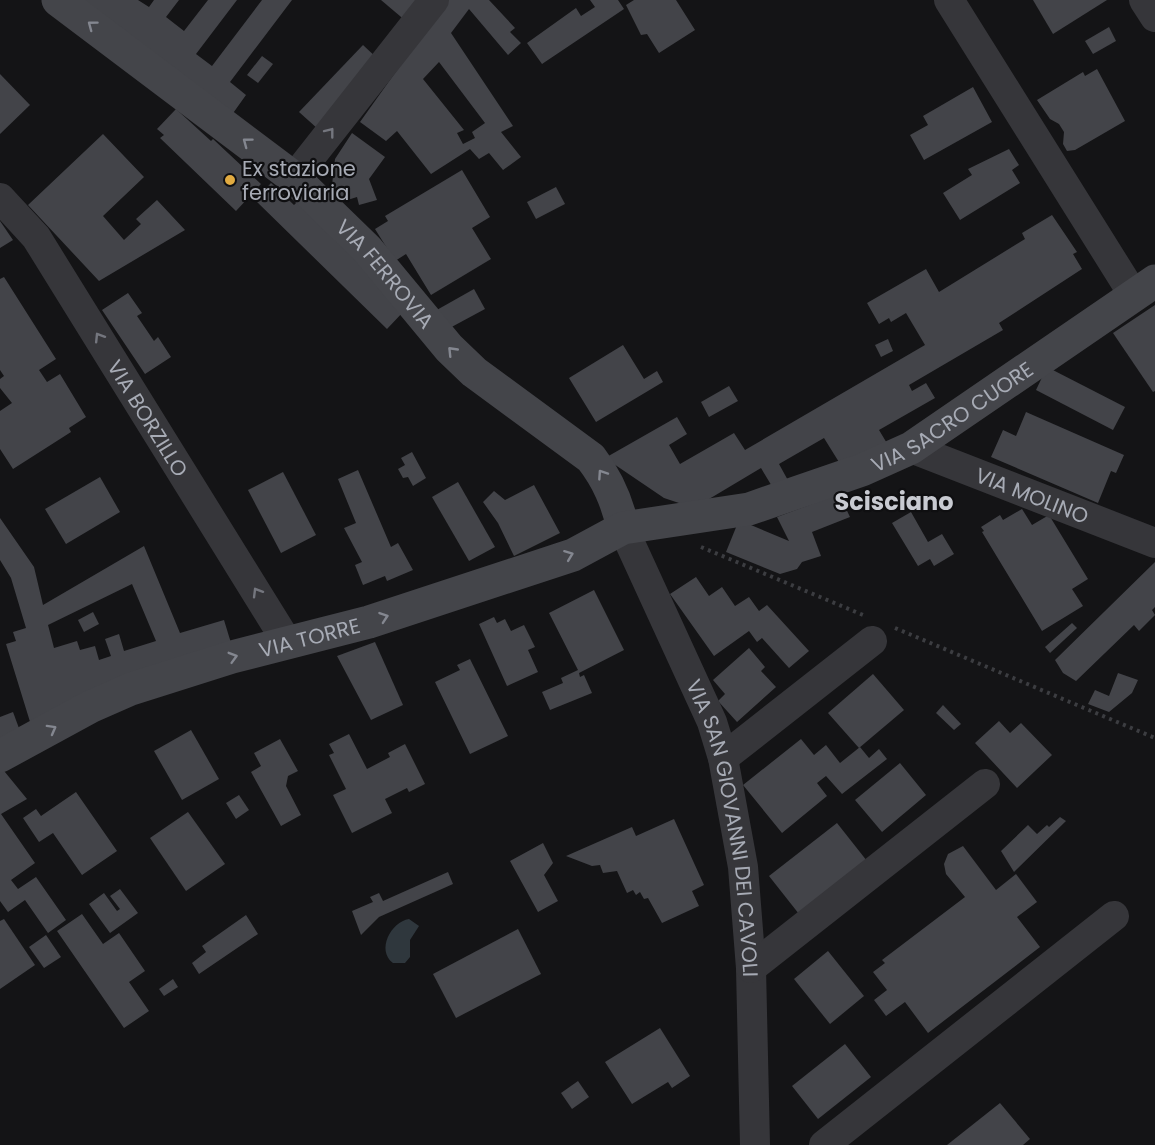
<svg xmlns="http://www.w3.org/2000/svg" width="1155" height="1145" font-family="Poppins,sans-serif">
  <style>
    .water { fill: #2f373d }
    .building { fill: #434449; fill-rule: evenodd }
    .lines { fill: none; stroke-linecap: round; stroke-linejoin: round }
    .path { stroke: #3c3d41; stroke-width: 4; stroke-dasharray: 3 4.5; stroke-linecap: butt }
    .street { stroke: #36363a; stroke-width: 30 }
    .secondary { stroke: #44454a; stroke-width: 33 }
    .oneway { stroke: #848790 }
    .oneway2 { stroke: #74767e }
    .poi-dot { fill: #e1ab41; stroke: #0f0f11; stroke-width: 2 }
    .labels { text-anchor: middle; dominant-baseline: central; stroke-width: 4.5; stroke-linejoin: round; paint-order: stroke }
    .poi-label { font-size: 21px; fill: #a7abb5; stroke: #0f0f11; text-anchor: start }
    .street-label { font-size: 21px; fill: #a7abb5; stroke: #0f0f11 }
    .quarter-label { font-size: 24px; font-weight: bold; fill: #c8cad1; stroke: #0f0f11 }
  </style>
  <rect width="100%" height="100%" fill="#141416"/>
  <path class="water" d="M409 919 419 926 410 940V957L405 963H393C376 950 391 922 409 919Z"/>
  <g class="building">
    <path d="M78 0H138L149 7 154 0H179L166 17 184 31 208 0H237L196 54 212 66 262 0H292L230 82 246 95 231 116Z"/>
    <path d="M381 0H425L407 22Z"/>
    <path d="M447 0H489L515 28 510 32 521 43 508 55 469 9 451 33 513 126 501 132 521 157 503 170 489 153 479 159 470 149 431 174 397 131 386 141 360 122ZM439 62 485 123 472 132 475 138 463 144 457 133 464 130 423 79Z"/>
    <path d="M590 0H618L624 9 542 64 527 43 576 8 581 16 595 7Z"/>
    <path d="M634 0H676L695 30 659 53 647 34 641 35 626 5Z"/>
    <path d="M1033 0H1107L1053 34Z"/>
    <path d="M1109 27 1116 41 1093 54 1085 41Z"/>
    <path d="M363 45 379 60 318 129 299 112Z"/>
    <path d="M262 56 273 64 258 83 247 75Z"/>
    <path d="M1097 69 1125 121 1075 150 1067 151 1063 144 1064 132 1059 124 1050 119 1037 100 1083 72 1085 76Z"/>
    <path d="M0 74 30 105 0 134Z"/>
    <path d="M973 87 992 122 924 160 910 135 928 125 923 116Z"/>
    <path d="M176 109 211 141 213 139 261 184 236 211 160 138 164 135 157 129Z"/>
    <path d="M352 133 385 157 369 179 377 200 359 205 357 197 338 203 332 185 335 159Z"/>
    <path d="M103 134 144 177 103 216 124 240 141 224 136 219 157 200 185 230 99 281 28 205Z"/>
    <path d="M1009 149 1019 165 1012 170 1020 183 960 220 943 193 972 175 968 169Z"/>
    <path d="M462 170 490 217 472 228 491 259 431 295 406 254 395 261 375 229 388 221 385 216Z"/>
    <path d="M271 183 294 205 300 199 404 311 387 329 255 200Z"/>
    <path d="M556 187 565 204 536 219 527 202Z"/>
    <path d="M1052 215 1077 252 1073 254 1082 269 999 323 1003 330 909 385 912 391 926 383 935 398 879 430 888 445 842 467 824 438 779 464 790 484 776 493 761 468 694 508 664 498 605 458 677 417 687 434 669 445 680 464 734 433 745 450 925 345 906 313 891 322 889 318 879 324 867 303 926 269 939 292 1025 239 1022 233Z"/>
    <path d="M0 221 13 240 0 248Z"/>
    <path d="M4 277 56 359 39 370 47 382 60 374 86 417 69 428 71 432 13 469 0 449V411L12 403 0 388V379L4 376 0 370V279Z"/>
    <path d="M474 289 485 309 446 330 435 311Z"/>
    <path d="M128 293 142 313 137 316 154 341 158 337 171 357 145 374 102 310Z"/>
    <path d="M1155 305V391L1153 392 1113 333Z"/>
    <path d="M888 339 893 351 881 357 875 345Z"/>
    <path d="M623 345 644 379 657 371 663 382 596 422 569 378Z"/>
    <path d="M1047 367 1125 407 1113 430 1036 390Z"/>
    <path d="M729 386 738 401 709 417 701 402Z"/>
    <path d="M1026 412 1124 455 1116 473 1111 471 1098 503 991 457 1003 430 1016 436Z"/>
    <path d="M412 452 426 478 413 486 408 477 403 478 398 469 405 465 401 458Z"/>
    <path d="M358 470 391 547 398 543 413 570 387 581 385 576 363 585 355 565 362 562 344 528 356 523 338 479Z"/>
    <path d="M283 472 316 535 281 553 248 490Z"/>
    <path d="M100 477 120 512 66 544 45 509Z"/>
    <path d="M458 482 495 547 469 561 432 497Z"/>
    <path d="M534 485 560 533 514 556 498 523 483 502 494 491 505 500Z"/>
    <path d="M839 494 850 517 812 532 821 556 802 562 797 569 780 574 726 552 739 520 789 541 777 517Z"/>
    <path d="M1022 509 1032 525 1049 515 1088 579 1072 589 1083 606 1042 631 982 532 984 531 981 527 1000 515 1003 520Z"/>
    <path d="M911 512 928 542 942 534 954 554 934 566 930 559 918 566 892 523Z"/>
    <path d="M0 518 34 567 43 605 144 546 180 633 224 620 231 643 31 725 6 644 16 641 13 632 26 628 11 578 0 560ZM132 584 156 641 124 651 119 634 105 639 111 656 99 660 95 646 80 650 77 641 54 648 48 625Z"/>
    <path d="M1155 562V607L1152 610 1155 615 1139 631 1134 625 1076 681 1063 673 1055 660Z"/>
    <path d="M696 577 709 596 722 587 735 606 749 597 759 611 767 605 809 651 789 668 762 638 757 642 749 631 714 656 670 594Z"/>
    <path d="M594 590 624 650 579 673 580 677 584 675 592 693 550 710 542 692 563 683 561 678 578 670 549 613Z"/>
    <path d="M93 612 99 624 84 632 78 620Z"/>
    <path d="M494 617 497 623 505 619 511 631 524 625 535 647 528 650 538 672 507 686 479 624Z"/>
    <path d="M1072 623 1077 628 1050 653 1045 647Z"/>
    <path d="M375 642 403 705 371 720 337 656Z"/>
    <path d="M749 648 765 667 761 671 776 687 737 722 718 701 725 694 713 680Z"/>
    <path d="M470 659 508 736 470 754 435 682 460 670 457 665Z"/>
    <path d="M1118 673 1138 680 1132 693 1109 712 1088 704 1095 690 1109 696Z"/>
    <path d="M873 674 904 710 859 748 828 713Z"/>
    <path d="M943 705 961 724 954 730 936 713Z"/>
    <path d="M13 712 23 739 0 747V717Z"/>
    <path d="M999 721 1010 733 1021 723 1052 755 1017 788 975 743Z"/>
    <path d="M191 730 219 779 182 800 154 751Z"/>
    <path d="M349 734 367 769 390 757 388 753 405 744 425 784 409 792 407 788 385 799 392 813 352 833 333 795 346 789 329 755 334 753 329 744Z"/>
    <path d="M280 739 298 771 288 776 286 786 301 815 281 826 251 772 261 766 254 753Z"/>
    <path d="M801 739 814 755 826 745 840 763 860 747 869 758 879 749 887 759 842 794 826 776 817 783 827 796 782 833 743 785Z"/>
    <path d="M900 763 926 795 882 832 855 800Z"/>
    <path d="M0 766 27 799 1 814 35 863 11 880 18 889 36 877 66 920 48 933 25 900 8 912 0 901Z"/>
    <path d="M76 792 117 851 82 875 53 833 39 842 23 818 36 809 41 816Z"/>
    <path d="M239 795 249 810 236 819 226 803Z"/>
    <path d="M188 812 225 864 186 891 150 838Z"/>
    <path d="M1060 817 1066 821 1014 872 1001 851 1028 825 1037 834 1047 825 1049 827Z"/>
    <path d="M674 819 704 885 692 891 699 906 662 923 648 898 644 899 640 892 636 895 633 890 627 893 617 871 603 873 600 865 592 866 566 856 632 827 636 836Z"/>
    <path d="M837 823 867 861 799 914 769 876Z"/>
    <path d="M543 843 553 863 544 875 558 901 538 912 510 861Z"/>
    <path d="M963 846 996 890 1016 874 1037 902 1017 917 1040 947 928 1033 905 1002 886 1016 874 1000 887 990 873 972 885 963 882 960 965 897 946 874 944 864 948 854Z"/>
    <path d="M448 872 453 884 379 917 361 935 352 911 373 902 370 897 379 893 383 901Z"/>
    <path d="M120 889 138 913 110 933 89 904 104 893 117 911 120 909 110 896Z"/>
    <path d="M82 914 103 944 119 933 145 971 129 982 149 1011 124 1028 57 931Z"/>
    <path d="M246 915 258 934 199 974 192 963 206 952 202 946Z"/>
    <path d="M4 919 35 965 0 989V921Z"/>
    <path d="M518 929 541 974 456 1018 433 974Z"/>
    <path d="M46 935 61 957 44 968 29 947Z"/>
    <path d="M828 951 864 996 830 1024 794 979Z"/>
    <path d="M173 979 178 987 164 996 159 989Z"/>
    <path d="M660 1028 690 1076 672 1088 668 1082 632 1104 605 1062Z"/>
    <path d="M845 1044 871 1077 818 1119 792 1086Z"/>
    <path d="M578 1081 589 1097 572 1109 561 1093Z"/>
    <path d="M1000 1103 1030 1139 1023 1145H947Z"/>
  </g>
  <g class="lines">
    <g class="path">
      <path d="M701 547 863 615"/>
      <path d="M895 628 1155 738"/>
    </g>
    <g class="street">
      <path d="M949 0 1133 294"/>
      <path d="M1144 0 1155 17"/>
      <path d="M294 178 434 0"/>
      <path id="s1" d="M0 198 36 237 287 642"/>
      <path id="s2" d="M911 448 1155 543"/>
      <path id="s3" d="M623 528 712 722 723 758 743 867 751 968 755 1145"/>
      <path d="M723 758 872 641"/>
      <path d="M751 968 985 784"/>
      <path d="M824 1145 1114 916"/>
    </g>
    <g class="secondary">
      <path id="s4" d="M58 0 294 178 367 249 449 348 474 372 591 458C608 480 617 501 623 528"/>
      <path id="s5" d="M0 756 90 707 131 689 232 657 369 622 573 555 623 528 749 509 862 470 911 448 1155 281"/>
    </g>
  </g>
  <defs><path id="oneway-chevron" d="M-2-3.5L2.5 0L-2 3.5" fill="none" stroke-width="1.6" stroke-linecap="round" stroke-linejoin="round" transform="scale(1.5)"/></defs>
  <g class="oneway">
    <use href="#oneway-chevron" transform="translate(92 25) rotate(-143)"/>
    <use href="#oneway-chevron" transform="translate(247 142) rotate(-143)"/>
    <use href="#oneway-chevron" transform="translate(452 351) rotate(-134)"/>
    <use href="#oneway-chevron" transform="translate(602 474) rotate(-124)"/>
    <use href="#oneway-chevron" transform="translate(569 555) rotate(-21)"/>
    <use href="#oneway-chevron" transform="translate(384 617) rotate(-19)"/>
    <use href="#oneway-chevron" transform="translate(233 657) rotate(-16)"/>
    <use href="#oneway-chevron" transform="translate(52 729) rotate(-29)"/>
  </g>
  <g class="oneway2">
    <use href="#oneway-chevron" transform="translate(330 132) rotate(-52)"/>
    <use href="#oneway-chevron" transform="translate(99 337) rotate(-122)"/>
    <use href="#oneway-chevron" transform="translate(257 592) rotate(-121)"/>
  </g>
  <circle class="poi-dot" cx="230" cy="180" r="6"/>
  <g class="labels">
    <g class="poi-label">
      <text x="242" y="168">Ex stazione<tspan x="242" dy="24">ferroviaria</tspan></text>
    </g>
    <g class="street-label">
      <text stroke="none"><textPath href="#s4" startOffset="428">VIA FERROVIA</textPath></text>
      <text stroke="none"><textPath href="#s5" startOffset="1018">VIA SACRO CUORE</textPath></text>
      <text stroke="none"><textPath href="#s1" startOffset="266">VIA BORZILLO</textPath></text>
      <text stroke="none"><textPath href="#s2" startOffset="130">VIA MOLINO</textPath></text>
      <text stroke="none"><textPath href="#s5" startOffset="333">VIA TORRE</textPath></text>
      <text stroke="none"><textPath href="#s3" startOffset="320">VIA SAN GIOVANNI DEI CAVOLI</textPath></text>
    </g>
    <g class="quarter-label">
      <text x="894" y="501">Scisciano</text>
    </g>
  </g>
</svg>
